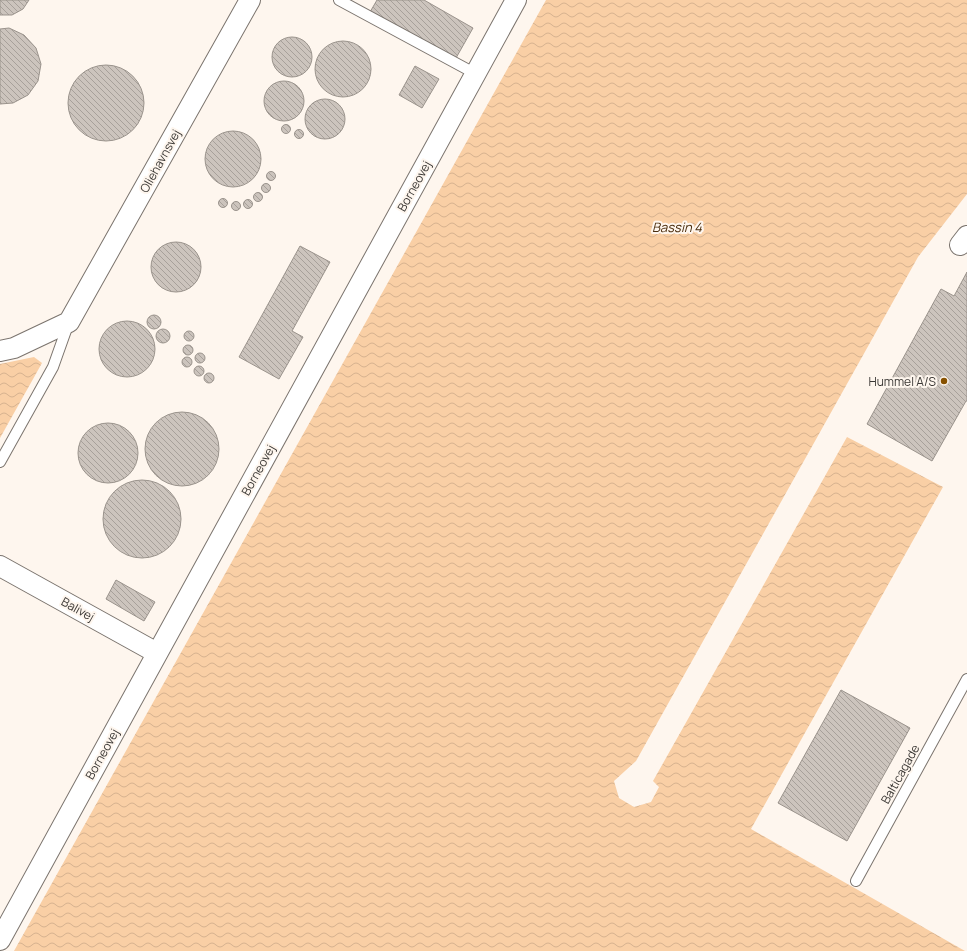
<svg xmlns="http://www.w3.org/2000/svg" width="967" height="951" font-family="Manrope,sans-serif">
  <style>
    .water { fill: url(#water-waves) }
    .building { fill: url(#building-back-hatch); stroke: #9a938c }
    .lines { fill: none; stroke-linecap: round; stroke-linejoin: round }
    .service-casing { stroke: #7b746e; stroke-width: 12 }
    .minor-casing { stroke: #7b746e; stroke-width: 22 }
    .service { stroke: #fff; stroke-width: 10 }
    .minor { stroke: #fff; stroke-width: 20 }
    .poi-dot { fill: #875100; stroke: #fef6ee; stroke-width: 1.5 }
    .labels { text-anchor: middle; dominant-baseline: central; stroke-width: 4; stroke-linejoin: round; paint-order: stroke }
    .street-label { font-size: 12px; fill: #3b3835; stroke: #fef6ee }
    .poi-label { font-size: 12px; fill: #3b3835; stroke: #fef6ee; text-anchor: end }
    .water-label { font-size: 13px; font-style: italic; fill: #4c2f0f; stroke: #fef6ee }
  </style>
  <defs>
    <pattern id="water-waves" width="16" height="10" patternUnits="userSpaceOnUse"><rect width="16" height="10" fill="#f9cfa5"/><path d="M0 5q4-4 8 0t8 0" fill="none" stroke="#d6b28f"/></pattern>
    <pattern id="building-back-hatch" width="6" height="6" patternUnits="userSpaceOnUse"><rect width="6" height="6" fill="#ccc4bd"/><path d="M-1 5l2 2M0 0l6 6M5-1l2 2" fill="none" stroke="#a7a09a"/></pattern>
  </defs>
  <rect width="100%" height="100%" fill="#fef6ee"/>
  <g class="water">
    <path d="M546 0H967V194L918 257 636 761 614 781 619 798 634 807 651 802 659 787 653 781 847 437 943 487 751 829 965 951H14Z"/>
    <path d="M34 357 42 363 0 438V364Z"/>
  </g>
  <g class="building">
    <path d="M0 0H29L23 9 12 15H0Z"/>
    <path d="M377 0H424L473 28 456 58 428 42 426 44 370 12Z"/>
    <path d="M9 28 24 35 36 48 41 64 38 81 28 95 13 103 0 104V29Z"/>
    <circle cx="292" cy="57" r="20"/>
    <circle cx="343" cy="69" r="28"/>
    <circle cx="106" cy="103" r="38"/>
    <path d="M415 66 439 79 422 108 399 95Z"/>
    <circle cx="284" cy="101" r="20"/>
    <circle cx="325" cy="119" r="20"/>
    <circle cx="286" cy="129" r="4.5"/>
    <circle cx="299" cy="134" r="4.5"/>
    <circle cx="233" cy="159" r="28"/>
    <circle cx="271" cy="176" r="4.5"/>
    <circle cx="266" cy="188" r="4.5"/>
    <circle cx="258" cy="197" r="4.5"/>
    <circle cx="223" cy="203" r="4.5"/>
    <circle cx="248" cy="204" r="4.5"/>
    <circle cx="236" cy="206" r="4.5"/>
    <circle cx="176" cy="267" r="25"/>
    <path d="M300 246 330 262 292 331 303 337 279 379 239 357Z"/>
    <path d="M967 272V401H966L932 461 867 424 941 289 954 296Z"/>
    <circle cx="154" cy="322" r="7"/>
    <circle cx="127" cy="349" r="28"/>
    <circle cx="163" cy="336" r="7"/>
    <circle cx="189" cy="336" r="5"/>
    <circle cx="188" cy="350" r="5"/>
    <circle cx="200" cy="358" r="5"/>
    <circle cx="187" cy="362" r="5"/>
    <circle cx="199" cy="371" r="5"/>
    <circle cx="209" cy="378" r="5"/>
    <circle cx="182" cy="449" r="37"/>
    <circle cx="108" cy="453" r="30"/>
    <circle cx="142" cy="519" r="39"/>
    <path d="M116 580 155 602 144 621 106 599Z"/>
    <path d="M841 690 910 728 847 841 778 803Z"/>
  </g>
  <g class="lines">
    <g class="service-casing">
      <g id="service">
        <path d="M339 0 476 74"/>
        <path d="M0 462 53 367 69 322"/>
        <path d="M856 881 967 679"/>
      </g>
    </g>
    <g class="minor-casing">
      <g id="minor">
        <path d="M960 245 967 236"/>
        <path d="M0 351 14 348 69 322 250 0"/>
        <path d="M0 566 157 653"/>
        <path d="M0 940 516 0"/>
      </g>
    </g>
    <use href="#service" class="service"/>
    <use href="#minor" class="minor"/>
  </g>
  <circle class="poi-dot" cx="944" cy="381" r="4"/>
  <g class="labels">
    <g class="street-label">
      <text transform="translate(160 161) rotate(-61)">Oliehavnsvej</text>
      <text transform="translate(414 186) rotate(-61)">Borneovej</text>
      <text transform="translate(258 470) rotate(-61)">Borneovej</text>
      <text transform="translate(78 609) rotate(29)">Balivej</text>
      <text transform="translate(102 754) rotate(-61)">Borneovej</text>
      <text transform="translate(900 774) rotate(-61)">Balticagade</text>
    </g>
    <g class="poi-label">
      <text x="936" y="381">Hummel A/S</text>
    </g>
    <g class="water-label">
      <text x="677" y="227">Bassin 4</text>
    </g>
  </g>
</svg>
